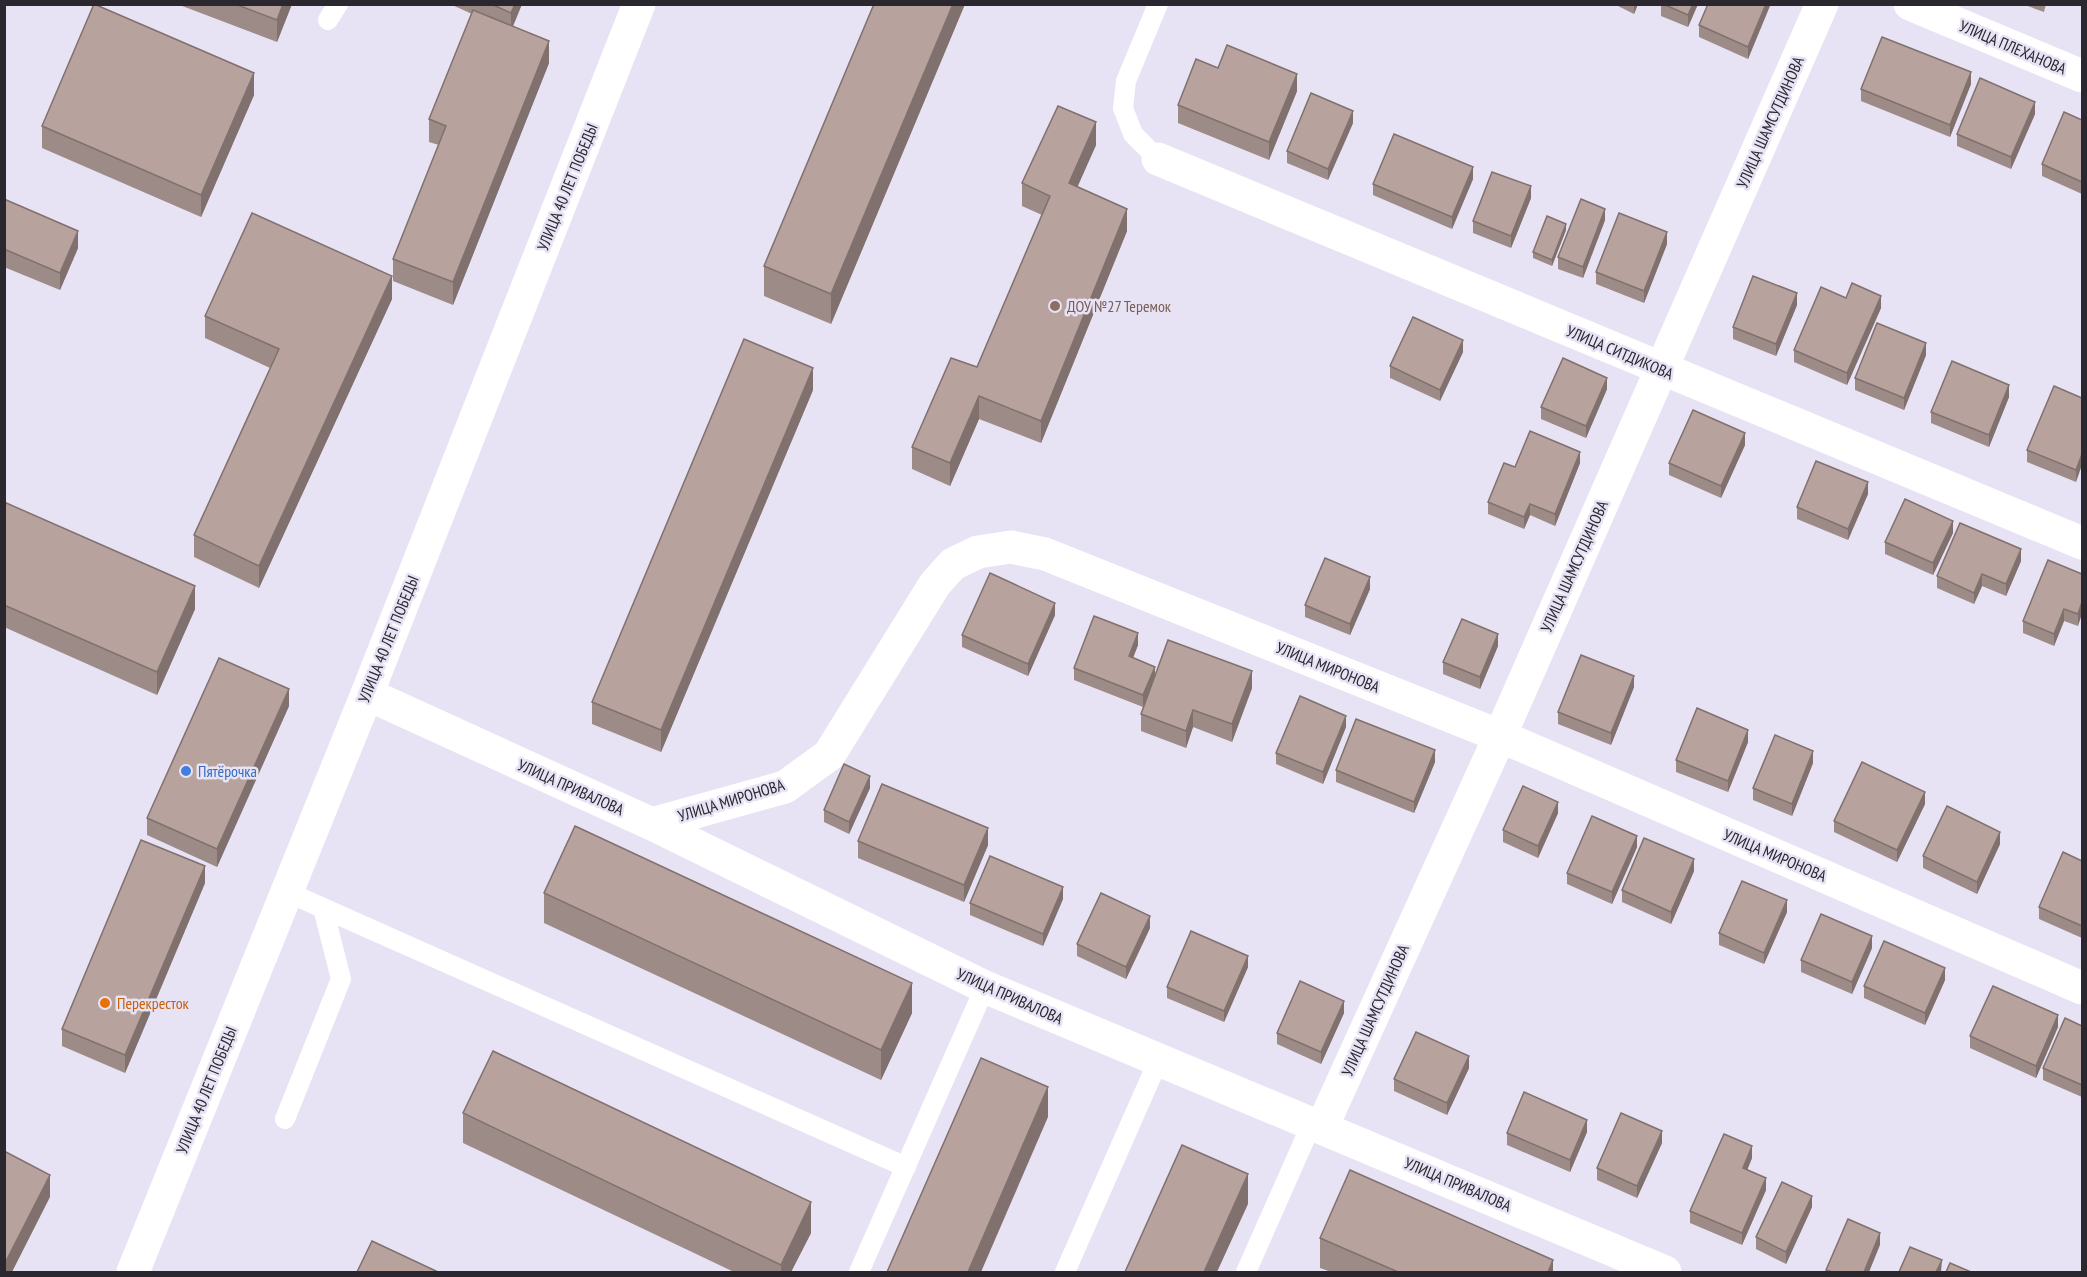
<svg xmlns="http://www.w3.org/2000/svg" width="2087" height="1277" font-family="'PT Sans Narrow',sans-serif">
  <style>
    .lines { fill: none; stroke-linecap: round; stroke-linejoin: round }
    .lane { stroke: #fff; stroke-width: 20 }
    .street { stroke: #fff; stroke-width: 33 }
    .secondary { stroke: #fff; stroke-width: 33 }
    .wall { fill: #9d8b87 }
    .shaded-wall { fill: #80716e }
    .building { fill: #b7a29d; stroke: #80716e; stroke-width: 1.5 }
    .education-dot { fill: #8d6e63; stroke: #e8e2f5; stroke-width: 2 }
    .shop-dot { fill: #3f7fe0; stroke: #e8e2f5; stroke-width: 2 }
    .food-dot { fill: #e8710a; stroke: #e8e2f5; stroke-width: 2 }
    .labels { text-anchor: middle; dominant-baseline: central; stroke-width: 5; stroke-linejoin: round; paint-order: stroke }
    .street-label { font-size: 16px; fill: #2a272e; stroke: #e8e2f5 }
    .education-label { font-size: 16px; fill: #785e54; stroke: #e8e2f5; text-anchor: start }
    .shop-label { font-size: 16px; fill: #366cbe; stroke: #e8e2f5; text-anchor: start }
    .food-label { font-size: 16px; fill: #c56008; stroke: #e8e2f5; text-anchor: start }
  </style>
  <rect width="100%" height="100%" fill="#e8e2f5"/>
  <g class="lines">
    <g class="lane">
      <path d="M1158 4 1126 81 1123 108 1133 134 1158 159"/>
      <path d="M328 20 338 4"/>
      <path d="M287 892 906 1167"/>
      <path d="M285 1119 341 979 323 908"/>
      <path d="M859 1272 985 987"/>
      <path d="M1065 1272 1159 1059"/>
      <path d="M1246 1272 1312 1123"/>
    </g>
    <g class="street">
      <path d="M1910 4 2082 76"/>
      <path d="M1158 159 2082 543"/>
      <path d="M367 694 652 824 985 987 1665 1272"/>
      <path d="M652 824 785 787 829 755 935 584 953 564 978 552 1011 547 1045 554 1500 736 2082 988"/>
      <path d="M1322 1127 1500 736 1822 4"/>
    </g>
    <path class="secondary" d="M133 1272 367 694 639 4"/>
  </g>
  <g class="wall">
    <path d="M177 4H292L277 42Z"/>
    <path d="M450 4H522L513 26 549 63 453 305 393 281V259L439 145 429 142V119L472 14Z"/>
    <path d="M874 4H965L831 324 764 296V266Z"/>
    <path d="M1614 4H1638L1634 14Z"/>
    <path d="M1661 4H1698L1688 27 1661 16Z"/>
    <path d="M1770 4 1748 59 1699 37V25Z"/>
    <path d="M2022 4H2046L2044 12Z"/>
    <path d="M1218 68 1297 91 1269 160 1178 123V105Z"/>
    <path d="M1971 84 1950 137 1861 101V89Z"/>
    <path d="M254 95 201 217 42 148V126Z"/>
    <path d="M2035 114 2011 169 1957 146V134Z"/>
    <path d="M2082 120V194L2042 176V164Z"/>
    <path d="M1353 123 1328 180 1287 163V151Z"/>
    <path d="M1096 145 1077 187 1127 231 1041 443 979 419 950 486 912 469V447L977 367 1042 215 1022 206V183Z"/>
    <path d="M1473 179 1452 229 1373 195V184Z"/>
    <path d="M1531 198 1511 248 1473 233V221Z"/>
    <path d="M4 199 78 248 60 290 4 267Z"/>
    <path d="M1605 220 1583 278 1558 269V257Z"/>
    <path d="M1566 230 1552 266 1533 258V252Z"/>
    <path d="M1667 244 1644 303 1596 284V272Z"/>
    <path d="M1846 298 1881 308 1847 385 1794 362V350Z"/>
    <path d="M392 299 259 588 194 557V535L270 368 205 338V316Z"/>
    <path d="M1797 305 1776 356 1733 339V327Z"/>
    <path d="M1463 352 1440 401 1390 378V366Z"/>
    <path d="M1926 355 1904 410 1855 390V378Z"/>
    <path d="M1607 389 1586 438 1541 419V407Z"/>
    <path d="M813 390 661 752 592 724V702Z"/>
    <path d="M2009 397 1989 447 1931 423V412Z"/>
    <path d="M2082 398 2076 482 2027 462V450Z"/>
    <path d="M1745 445 1721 498 1669 475V463Z"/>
    <path d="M1580 463 1555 526 1530 515 1524 529 1488 514V502L1515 467Z"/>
    <path d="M1868 494 1848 540 1797 519V507Z"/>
    <path d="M4 502 195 609 157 695 4 627Z"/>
    <path d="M1953 533 1933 575 1885 554V542Z"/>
    <path d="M2021 561 2006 596 1982 586 1974 604 1937 588V576Z"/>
    <path d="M2082 574 2078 626 2064 621 2054 646 2023 633V621Z"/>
    <path d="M1370 589 1350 635 1305 617V605Z"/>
    <path d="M1055 615 1028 676 962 647V635Z"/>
    <path d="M1138 645 1133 658 1155 677 1252 688 1232 742 1193 727 1186 748 1141 731V714L1143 707 1074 680V668Z"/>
    <path d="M1498 646 1480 689 1443 674V662Z"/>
    <path d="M1634 687 1611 745 1558 724V712Z"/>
    <path d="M289 706 217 867 147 835V818Z"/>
    <path d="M1346 727 1323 784 1276 764V753Z"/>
    <path d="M1748 742 1728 792 1676 772V760Z"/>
    <path d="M1435 762 1414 813 1336 782V770Z"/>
    <path d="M1813 763 1792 816 1753 800V788Z"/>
    <path d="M870 788 849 834 824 822V810Z"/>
    <path d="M1925 804 1897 862 1834 832V821Z"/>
    <path d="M1558 813 1538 858 1503 842V830Z"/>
    <path d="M858 841 988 845 964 902 858 858Z"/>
    <path d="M2000 844 1977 894 1923 868V856Z"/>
    <path d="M1637 847 1612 904 1567 884V873Z"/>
    <path d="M2082 861V938L2039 919V907Z"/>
    <path d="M1694 871 1671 924 1622 902V890Z"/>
    <path d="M205 883 125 1073 62 1046V1029Z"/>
    <path d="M544 893 912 1013 881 1080 544 923Z"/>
    <path d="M1063 899 1043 946 970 915V903Z"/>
    <path d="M1787 912 1764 964 1719 945V933Z"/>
    <path d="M1150 928 1126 979 1077 956V944Z"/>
    <path d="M1872 948 1852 994 1801 972V960Z"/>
    <path d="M1248 967 1224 1022 1167 998V987Z"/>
    <path d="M1945 980 1925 1025 1864 998V986Z"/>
    <path d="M1344 1013 1321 1064 1277 1044V1033Z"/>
    <path d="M2082 1026V1097L2043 1080V1068Z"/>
    <path d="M2058 1027 2036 1078 1970 1048V1036Z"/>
    <path d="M1469 1068 1447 1115 1394 1091V1079Z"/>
    <path d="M463 1113 811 1233 791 1272H734L463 1143Z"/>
    <path d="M1587 1132 1570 1172 1507 1145V1133Z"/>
    <path d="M1662 1143 1637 1198 1597 1180V1168Z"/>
    <path d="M1752 1158 1747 1170 1766 1190 1742 1245 1690 1223V1211Z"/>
    <path d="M1812 1207 1786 1264 1756 1249V1237Z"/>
    <path d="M1320 1238 1553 1272H1331L1320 1268Z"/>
  </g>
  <g class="shaded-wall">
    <path d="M283 4H292L277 42V20Z"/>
    <path d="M515 4H522L511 31V13Z"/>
    <path d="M953 4H965L831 324V294Z"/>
    <path d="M1634 4H1638L1634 14Z"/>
    <path d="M1693 4H1698L1688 27V15Z"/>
    <path d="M1766 4H1770V6L1748 59V47Z"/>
    <path d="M549 41V63L453 305V282Z"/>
    <path d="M1971 72V84L1950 137V125Z"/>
    <path d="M254 73V95L201 217V195Z"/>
    <path d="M1297 74V91L1269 160V142Z"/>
    <path d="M2035 102V114L2011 169V157Z"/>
    <path d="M1353 111V123L1328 180V169Z"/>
    <path d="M1096 122V145L1069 206V183Z"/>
    <path d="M1473 167V179L1452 229V217Z"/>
    <path d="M1531 186V198L1511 248V236Z"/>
    <path d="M1127 209V231L1041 443V421Z"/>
    <path d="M1605 209V220L1583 278V267Z"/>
    <path d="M1566 224V230L1552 266V260Z"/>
    <path d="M78 231V248L60 290V273Z"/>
    <path d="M1667 232V244L1644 303V291Z"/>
    <path d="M392 276V299L259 588V566Z"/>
    <path d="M1797 293V305L1776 356V344Z"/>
    <path d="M1881 296V308L1847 385V373Z"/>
    <path d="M1463 340V352L1440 401V390Z"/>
    <path d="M1926 343V355L1904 410V398Z"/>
    <path d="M813 368V390L661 752V730Z"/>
    <path d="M1607 378V389L1586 438V426Z"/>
    <path d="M2009 385V397L1989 447V435Z"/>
    <path d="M979 396V419L950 486V463Z"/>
    <path d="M1745 433V445L1721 498V486Z"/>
    <path d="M1580 452V463L1555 526V514Z"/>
    <path d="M2082 454V465L2076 482V470Z"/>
    <path d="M1868 482V494L1848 540V529Z"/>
    <path d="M1530 504V515L1524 529V517Z"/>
    <path d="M1953 521V533L1933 575V563Z"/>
    <path d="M2021 549V561L2006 596V584Z"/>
    <path d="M1982 574V586L1974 604V593Z"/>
    <path d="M1370 577V589L1350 635V624Z"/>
    <path d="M195 586V609L157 695V672Z"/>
    <path d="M2082 602V614L2078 626V614Z"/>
    <path d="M1055 603V615L1028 676V664Z"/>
    <path d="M2064 609V621L2054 646V634Z"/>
    <path d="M1138 633V645L1129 668V656Z"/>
    <path d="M1498 634V646L1480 689V677Z"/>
    <path d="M1155 667V678L1143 707V695Z"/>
    <path d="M1252 671V688L1232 742V724Z"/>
    <path d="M1634 676V687L1611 745V733Z"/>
    <path d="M289 689V706L217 867V849Z"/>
    <path d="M1193 710V727L1186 748V731Z"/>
    <path d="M1346 716V727L1323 784V772Z"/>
    <path d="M1748 730V742L1728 792V781Z"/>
    <path d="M1435 750V762L1414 813V802Z"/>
    <path d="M1813 751V763L1792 816V804Z"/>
    <path d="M870 776V788L849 834V822Z"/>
    <path d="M1925 792V804L1897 862V850Z"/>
    <path d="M1558 802V813L1538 858V846Z"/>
    <path d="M988 828V845L964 902V885Z"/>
    <path d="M2000 832V844L1977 894V882Z"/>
    <path d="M1637 836V847L1612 904V892Z"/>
    <path d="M1694 859V871L1671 924V912Z"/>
    <path d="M205 866V883L125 1073V1055Z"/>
    <path d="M1063 887V899L1043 946V934Z"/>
    <path d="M1787 900V912L1764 964V953Z"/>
    <path d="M1150 916V928L1126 979V967Z"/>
    <path d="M1872 936V948L1852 994V982Z"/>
    <path d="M1248 956V967L1224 1022V1011Z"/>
    <path d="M1945 968V980L1925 1025V1013Z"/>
    <path d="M912 983V1013L881 1080V1050Z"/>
    <path d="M1344 1001V1013L1321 1064V1052Z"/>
    <path d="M2058 1015V1027L2036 1078V1066Z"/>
    <path d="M1469 1056V1068L1447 1115V1103Z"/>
    <path d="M1048 1087V1117L981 1272H968Z"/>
    <path d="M1587 1120V1132L1570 1172V1160Z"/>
    <path d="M1662 1131V1143L1637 1198V1186Z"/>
    <path d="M1752 1146V1158L1743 1180V1168Z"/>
    <path d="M1248 1174V1204L1217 1272H1204Z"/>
    <path d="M50 1175V1197L12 1272H4V1265Z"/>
    <path d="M1766 1178V1190L1742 1245V1233Z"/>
    <path d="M1812 1196V1207L1786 1264V1252Z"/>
    <path d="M811 1202V1233L791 1272H781V1265Z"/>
    <path d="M1880 1233V1245L1869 1272H1864Z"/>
    <path d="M1553 1260V1272H1548Z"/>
    <path d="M1942 1260 1941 1272H1936Z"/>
  </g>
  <g class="building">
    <path d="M94 4 254 73 201 195 42 126Z"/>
    <path d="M235 4H283L277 20Z"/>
    <path d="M491 4H515L511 13Z"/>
    <path d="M874 4H953L831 294 764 266Z"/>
    <path d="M1663 4H1693L1688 15Z"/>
    <path d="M1708 4H1766L1748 47 1699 25Z"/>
    <path d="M473 10 549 41 453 282 393 259 446 126 429 119Z"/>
    <path d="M1882 37 1971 72 1950 125 1861 89Z"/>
    <path d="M1227 45 1297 74 1269 142 1178 105 1196 59 1218 68Z"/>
    <path d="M1980 78 2035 102 2011 157 1957 134Z"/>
    <path d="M1311 93 1353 111 1328 169 1287 151Z"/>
    <path d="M1058 106 1096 122 1069 183 1127 209 1041 421 979 396 950 463 912 447 951 358 977 367 1050 196 1022 183Z"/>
    <path d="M2064 112 2082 120V182L2042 164Z"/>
    <path d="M1394 134 1473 167 1452 217 1373 184Z"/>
    <path d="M1492 172 1531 186 1511 236 1473 221Z"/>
    <path d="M4 199 78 231 60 273 4 249Z"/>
    <path d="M1581 199 1605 209 1583 267 1558 257Z"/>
    <path d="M252 213 392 276 259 566 194 535 279 349 205 316Z"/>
    <path d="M1619 213 1667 232 1644 291 1596 272Z"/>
    <path d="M1547 216 1566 224 1552 260 1533 252Z"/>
    <path d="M1753 276 1797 293 1776 344 1733 327Z"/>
    <path d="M1852 283 1881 296 1847 373 1794 350 1821 287 1846 298Z"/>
    <path d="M1413 317 1463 340 1440 390 1390 366Z"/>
    <path d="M1877 323 1926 343 1904 398 1855 378Z"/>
    <path d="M744 339 813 368 661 730 592 702Z"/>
    <path d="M1563 358 1607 378 1586 426 1541 407Z"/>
    <path d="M1952 361 2009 385 1989 435 1931 412Z"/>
    <path d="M2054 386 2082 398V454L2076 470 2027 450Z"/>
    <path d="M1693 410 1745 433 1721 486 1669 463Z"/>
    <path d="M1530 431 1580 452 1555 514 1530 504 1524 517 1488 502 1504 463 1515 467Z"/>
    <path d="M1816 461 1868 482 1848 529 1797 507Z"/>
    <path d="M1905 499 1953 521 1933 563 1885 542Z"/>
    <path d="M4 502 195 586 157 672 4 605Z"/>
    <path d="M1960 523 2021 549 2006 584 1982 574 1974 593 1937 576Z"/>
    <path d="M1325 558 1370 577 1350 624 1305 605Z"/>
    <path d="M2048 560 2082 574V602L2078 614 2064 609 2054 634 2023 621Z"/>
    <path d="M990 573 1055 603 1028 664 962 635Z"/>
    <path d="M1094 616 1138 633 1129 656 1155 667 1143 695 1074 668Z"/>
    <path d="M1462 619 1498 634 1480 677 1443 662Z"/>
    <path d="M1168 640 1252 671 1232 724 1193 710 1186 731 1141 714Z"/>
    <path d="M1581 655 1634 676 1611 733 1558 712Z"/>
    <path d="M219 658 289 689 217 849 147 818Z"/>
    <path d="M1300 696 1346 716 1323 772 1276 753Z"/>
    <path d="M1697 708 1748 730 1728 781 1676 760Z"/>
    <path d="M1356 719 1435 750 1414 802 1336 770Z"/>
    <path d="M1775 735 1813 751 1792 804 1753 788Z"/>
    <path d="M1862 762 1925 792 1897 850 1834 821Z"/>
    <path d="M844 764 870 776 849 822 824 810Z"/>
    <path d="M882 784 988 828 964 885 858 841Z"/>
    <path d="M1523 786 1558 802 1538 846 1503 830Z"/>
    <path d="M1947 806 2000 832 1977 882 1923 856Z"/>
    <path d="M1592 816 1637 836 1612 892 1567 873Z"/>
    <path d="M575 826 912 983 881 1050 544 893Z"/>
    <path d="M1644 838 1694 859 1671 912 1622 890Z"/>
    <path d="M141 840 205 866 125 1055 62 1029Z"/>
    <path d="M2063 852 2082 861V926L2039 907Z"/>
    <path d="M990 856 1063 887 1043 934 970 903Z"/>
    <path d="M1742 881 1787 900 1764 953 1719 933Z"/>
    <path d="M1101 893 1150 916 1126 967 1077 944Z"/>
    <path d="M1821 914 1872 936 1852 982 1801 960Z"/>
    <path d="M1191 931 1248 956 1224 1011 1167 987Z"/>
    <path d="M1884 941 1945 968 1925 1013 1864 986Z"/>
    <path d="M1300 981 1344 1001 1321 1052 1277 1033Z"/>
    <path d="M1993 986 2058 1015 2036 1066 1970 1036Z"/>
    <path d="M2065 1018 2082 1026V1085L2043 1068Z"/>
    <path d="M1416 1032 1469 1056 1447 1103 1394 1079Z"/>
    <path d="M493 1051 811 1202 781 1265 463 1113Z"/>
    <path d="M981 1058 1048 1087 968 1272H887Z"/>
    <path d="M1524 1092 1587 1120 1570 1160 1507 1133Z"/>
    <path d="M1621 1113 1662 1131 1637 1186 1597 1168Z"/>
    <path d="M1724 1134 1752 1146 1743 1168 1766 1178 1742 1233 1690 1211Z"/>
    <path d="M1182 1145 1248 1174 1204 1272H1125Z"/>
    <path d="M4 1151 50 1175 4 1265Z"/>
    <path d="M1350 1170 1553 1260 1548 1272H1398L1320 1238Z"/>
    <path d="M1782 1182 1812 1196 1786 1252 1756 1237Z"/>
    <path d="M1848 1219 1880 1233 1864 1272H1832L1826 1270Z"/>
    <path d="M372 1241 438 1272H357Z"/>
    <path d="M1910 1247 1942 1260 1936 1272H1899Z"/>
    <path d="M1950 1263 1971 1272H1946Z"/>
  </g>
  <circle class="education-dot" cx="1055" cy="306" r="6"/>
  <circle class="shop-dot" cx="186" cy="771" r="6"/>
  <circle class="food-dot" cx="105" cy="1003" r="6"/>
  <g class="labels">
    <g class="street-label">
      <text transform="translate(2013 47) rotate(23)">УЛИЦА ПЛЕХАНОВА</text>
      <text transform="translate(1770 122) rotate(-66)">УЛИЦА ШАМСУТДИНОВА</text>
      <text transform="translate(567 187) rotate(-68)">УЛИЦА 40 ЛЕТ ПОБЕДЫ</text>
      <text transform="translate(1620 352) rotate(23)">УЛИЦА СИТДИКОВА</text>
      <text transform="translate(1574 566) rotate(-66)">УЛИЦА ШАМСУТДИНОВА</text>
      <text transform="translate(388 639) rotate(-68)">УЛИЦА 40 ЛЕТ ПОБЕДЫ</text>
      <text transform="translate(1328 667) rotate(22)">УЛИЦА МИРОНОВА</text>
      <text transform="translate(571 787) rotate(24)">УЛИЦА ПРИВАЛОВА</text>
      <text transform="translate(731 800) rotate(-17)">УЛИЦА МИРОНОВА</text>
      <text transform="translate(1775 855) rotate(23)">УЛИЦА МИРОНОВА</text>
      <text transform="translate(1010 996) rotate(24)">УЛИЦА ПРИВАЛОВА</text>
      <text transform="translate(1375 1010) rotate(-66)">УЛИЦА ШАМСУТДИНОВА</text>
      <text transform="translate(206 1090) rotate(-68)">УЛИЦА 40 ЛЕТ ПОБЕДЫ</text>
      <text transform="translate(1458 1184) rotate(23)">УЛИЦА ПРИВАЛОВА</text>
    </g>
    <g class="education-label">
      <text x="1067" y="306">ДОУ №27 Теремок</text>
    </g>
    <g class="shop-label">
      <text x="198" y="771">Пятёрочка</text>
    </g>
    <g class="food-label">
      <text x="117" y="1003">Перекресток</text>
    </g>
  </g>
  <rect width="2087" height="1277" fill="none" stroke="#2a272e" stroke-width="12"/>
</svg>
